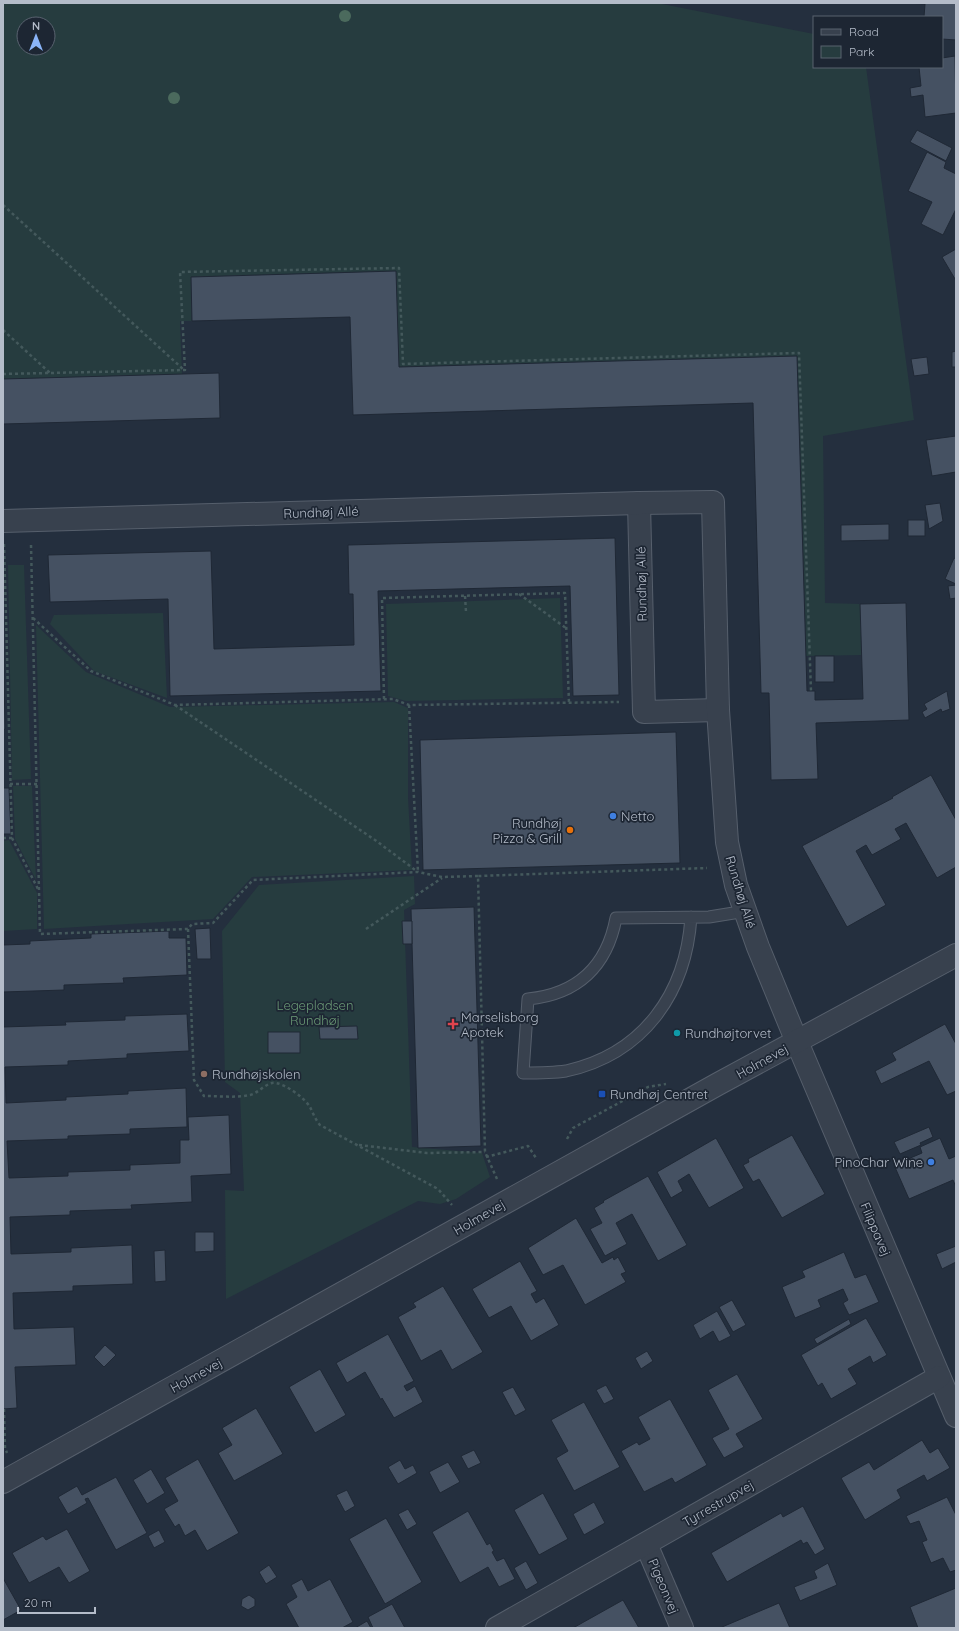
<svg xmlns="http://www.w3.org/2000/svg" width="959" height="1631" font-family="Quicksand,sans-serif">
  <style>
    .green { fill: #263c3f; fill-rule: evenodd }
    .building { fill: #455162; stroke: #1f2835 }
    .lines { fill: none; stroke-linecap: round; stroke-linejoin: round }
    .service-casing { stroke: #565f6c; stroke-width: 13 }
    .minor-casing { stroke: #565f6c; stroke-width: 24 }
    .tertiary-casing { stroke: #565f6c; stroke-width: 24 }
    .path { stroke: #44595c; stroke-width: 2.5; stroke-dasharray: 3 3; stroke-linecap: butt }
    .service { stroke: #38414e; stroke-width: 11 }
    .minor { stroke: #38414e; stroke-width: 22 }
    .tertiary { stroke: #38414e; stroke-width: 22 }
    .tree { fill: #4b6a5d }
    .shop-dot { fill: #3f7fe0; stroke: #1d2633; stroke-width: 1.5 }
    .food-dot { fill: #e8710a; stroke: #1d2633; stroke-width: 1.5 }
    .health-dot { fill: #e0444e; stroke: #1d2633; stroke-width: 1.5 }
    .culture-dot { fill: #0f9aa8; stroke: #1d2633; stroke-width: 1.5 }
    .education-dot { fill: #8d6e63; stroke: #1d2633; stroke-width: 1.5 }
    .transit-dot { fill: #1a4fb4; stroke: #1d2633; stroke-width: 1.5 }
    .labels { text-anchor: middle; dominant-baseline: central; stroke-width: 3.5; stroke-linejoin: round; paint-order: stroke }
    .street-label { font-size: 13px; fill: #b4bcc9; stroke: #1d2633 }
    .poi-label { font-size: 13px; fill: #b4bcc9; stroke: #1d2633; text-anchor: start }
    .park-label { font-size: 13px; fill: #6b9a76; stroke: #1d2633 }
  </style>
  <rect width="100%" height="100%" fill="#242f3e"/>
  <g class="green">
    <path d="M3 3H657L814 34V67H866L914 420 823 436 825 603 860 604 862 655 806 656 797 356 399 367 396 271 191 277 192 321H180L182 374 3 379ZM24 24H48V48H24Z"/>
    <path d="M8 565H24L31 779 12 780Z"/>
    <path d="M560 598 563 698 406 701 388 696 386 604Z"/>
    <path d="M163 613 167 698 94 671 50 624 54 615Z"/>
    <path d="M36 625 86 672 170 707 394 702 408 708V798L412 870 252 877 213 919 44 929Z"/>
    <path d="M13 786H32L36 880 15 839Z"/>
    <path d="M9 840 37 893V929L3 931V841Z"/>
    <path d="M414 876 415 904 404 910 412 1147 482 1153 490 1177 456 1199 440 1204 418 1201 226 1299 225 1190 244 1191 240 1093 225 1082 222 931 259 885Z"/>
  </g>
  <g class="building">
    <path d="M907 3H956V40L942 39V17H924L925 4Z"/>
    <path d="M955 56 956 113 925 117 923 95 911 97 910 88 921 86 919 67H942V58Z"/>
    <path d="M917 130 952 148 946 161 910 142Z"/>
    <path d="M927 152 946 162 944 168 956 174V209L943 235 921 224 932 202 908 191Z"/>
    <path d="M956 249V279H955L942 257Z"/>
    <path d="M396 271 399 367 797 356 807 691H815V700L863 699 860 604 906 603 909 720 816 723 818 779 771 780 769 693H761L753 403 353 415 350 317 192 321 191 277Z"/>
    <path d="M956 351V367H952V352Z"/>
    <path d="M927 357 929 374 914 376 911 359Z"/>
    <path d="M219 373 220 418 3 424V379Z"/>
    <path d="M956 436V472L932 476 926 440Z"/>
    <path d="M940 503 943 521 929 529 925 505Z"/>
    <rect x="908" y="520" width="17" height="16"/>
    <path d="M889 524V540L841 541V525Z"/>
    <path d="M615 538 619 695 573 696 570 586 378 591 381 691 170 696 168 599 50 602 48 555 211 551 214 649 354 645 353 594H349L348 545Z"/>
    <path d="M954 558 956 559V584L945 579Z"/>
    <path d="M956 585V598L950 599 948 586Z"/>
    <path d="M3 620 5 729 3 730Z"/>
    <rect x="815" y="656" width="19" height="26"/>
    <path d="M947 691 950 709 942 712 941 709 925 718 922 712 927 709 924 704Z"/>
    <path d="M676 732 680 863 423 870 420 740Z"/>
    <path d="M931 775 956 820V867L937 878 906 823 895 829 901 839 872 855 866 845 856 851 886 905 847 927 802 846 893 798 892 797Z"/>
    <path d="M3 788H9L11 834H3Z"/>
    <path d="M474 907 481 1146 418 1148 411 909Z"/>
    <path d="M402 921H412V944H403Z"/>
    <path d="M210 928 211 959H197L195 929Z"/>
    <path d="M169 931V938H186L187 975 123 978 124 983 64 985V990L3 992V945L30 944V941L91 938V934Z"/>
    <path d="M187 1014 189 1051 127 1054V1058L68 1061V1065L5 1067 6 1103 66 1100V1097L128 1094V1091L186 1088 187 1127 130 1129V1134L68 1136V1139L7 1141 9 1178 68 1176V1172L130 1170V1165L180 1163V1140H189L188 1117 229 1115 231 1174 191 1176 192 1202 131 1205 132 1209 70 1211V1215L10 1217 11 1254 71 1252V1248L132 1245 133 1284 73 1286V1291L13 1293 14 1329 74 1327 76 1365 15 1367 17 1408 3 1409V1016V1027L66 1025 65 1022 125 1020V1016Z"/>
    <path d="M945 1024 956 1044V1091L947 1095 929 1061 881 1084 875 1071 896 1060 892 1053Z"/>
    <path d="M357 1026 358 1039H320L319 1027Z"/>
    <rect x="268" y="1032" width="32" height="21"/>
    <path d="M929 1127 933 1137 920 1143 921 1145 900 1154 894 1142Z"/>
    <path d="M792 1135 825 1194 782 1218 759 1179 753 1182 743 1165 749 1162 748 1159Z"/>
    <path d="M716 1138 744 1188 709 1208 689 1174 678 1181 683 1191 671 1198 657 1172Z"/>
    <path d="M940 1138 949 1159 956 1156V1187L953 1180 909 1199 894 1165 922 1153 920 1147Z"/>
    <path d="M648 1176 687 1245 658 1261 632 1214 616 1223 627 1244 605 1256 590 1229 602 1223 594 1208 604 1202 603 1201Z"/>
    <path d="M576 1218 602 1263 613 1257 614 1260 618 1257 626 1272 621 1274 626 1282 585 1305 563 1265 543 1275 528 1248Z"/>
    <path d="M195 1232H214V1251L195 1252Z"/>
    <path d="M956 1246V1262L942 1269 936 1254Z"/>
    <path d="M165 1250 166 1281 155 1282 154 1251Z"/>
    <path d="M844 1252 855 1278 866 1274 879 1302 849 1315 843 1303 848 1300 843 1289 818 1300 821 1307 795 1318 782 1287 805 1277 802 1271Z"/>
    <path d="M520 1261 537 1291 531 1294 536 1303 544 1298 559 1325 531 1341 511 1306 489 1318 472 1289Z"/>
    <path d="M443 1286 483 1352 452 1370 441 1350 421 1361 398 1317 416 1307 413 1303Z"/>
    <path d="M732 1300 746 1325 733 1332 719 1307Z"/>
    <path d="M717 1311 731 1336 719 1342 713 1331 700 1339 693 1325Z"/>
    <path d="M866 1318 887 1355 873 1363 870 1356 848 1369 857 1384 831 1399 822 1383 818 1386 801 1355Z"/>
    <path d="M849 1319 851 1324 817 1344 814 1339Z"/>
    <path d="M388 1334 414 1381 404 1386 407 1391 415 1386 423 1402 394 1418 382 1398 381 1400 365 1372 347 1383 336 1363Z"/>
    <path d="M105 1345 116 1355 104 1367 94 1357Z"/>
    <path d="M647 1351 653 1361 641 1369 635 1358Z"/>
    <path d="M320 1369 346 1415 315 1433 289 1387Z"/>
    <path d="M737 1374 763 1419 736 1434 744 1447 724 1458 712 1438 729 1429 708 1390Z"/>
    <path d="M606 1385 614 1399 604 1404 596 1390Z"/>
    <path d="M513 1387 526 1410 515 1416 502 1392Z"/>
    <path d="M670 1399 707 1465 675 1483 672 1478 644 1492 621 1451 637 1442 639 1445 650 1439 638 1417Z"/>
    <path d="M584 1402 620 1467 574 1491 556 1458 568 1451 551 1420Z"/>
    <path d="M256 1408 283 1454 234 1481 218 1453 232 1445 222 1428Z"/>
    <path d="M922 1440 930 1453 938 1448 950 1468 927 1481 924 1475 897 1490 901 1498 865 1520 841 1478 869 1462 874 1470Z"/>
    <path d="M474 1450 481 1463 468 1469 461 1456Z"/>
    <path d="M198 1459 239 1533 207 1551 195 1530 185 1536 179 1524 175 1527 164 1509 178 1501 165 1478Z"/>
    <path d="M400 1460 405 1469 413 1465 417 1473 398 1484 388 1467Z"/>
    <path d="M448 1462 460 1482 440 1493 429 1472Z"/>
    <path d="M151 1469 165 1493 147 1504 133 1480Z"/>
    <path d="M116 1477 147 1533 116 1550 88 1498 85 1499 87 1503 68 1514 58 1497 77 1486 82 1495Z"/>
    <path d="M347 1490 355 1506 345 1512 336 1495Z"/>
    <path d="M543 1493 568 1539 539 1555 514 1510Z"/>
    <path d="M947 1497 956 1515V1570L950 1572 943 1558 931 1563 922 1542 927 1540 919 1521 910 1524 906 1516Z"/>
    <path d="M594 1502 605 1523 584 1535 573 1514Z"/>
    <path d="M803 1506 825 1549 815 1555 807 1542 803 1544 801 1540 727 1582 711 1553 781 1513 783 1517Z"/>
    <path d="M408 1509 417 1524 407 1530 398 1514Z"/>
    <path d="M468 1511 487 1545 490 1543 494 1551 492 1552 497 1561 504 1558 515 1579 499 1587 488 1567 460 1583 432 1532Z"/>
    <path d="M386 1518 422 1582 385 1604 349 1539Z"/>
    <path d="M67 1529 90 1571 69 1583 59 1567 29 1583 12 1553 43 1536 46 1540Z"/>
    <path d="M159 1530 165 1542 154 1548 148 1536Z"/>
    <path d="M526 1561 538 1583 526 1590 514 1568Z"/>
    <path d="M828 1563 837 1585 800 1601 794 1587 817 1578 814 1571Z"/>
    <path d="M269 1565 277 1577 266 1584 259 1572Z"/>
    <path d="M3 1578 21 1610 3 1620Z"/>
    <path d="M302 1579 308 1591 330 1579 353 1622 342 1628H299L286 1604 297 1597 291 1585Z"/>
    <path d="M956 1588V1628H918L910 1607Z"/>
    <path d="M249 1595 255 1599V1606L248 1610 241 1606 242 1599Z"/>
    <path d="M623 1600 639 1628H573Z"/>
    <path d="M779 1603 790 1628H723L722 1627Z"/>
    <path d="M392 1604 405 1628H373L368 1617Z"/>
    <path d="M367 1621 371 1628H355Z"/>
  </g>
  <g class="lines">
    <g class="service-casing">
      <path id="service" d="M691 917C686 994 643 1054 566 1071 552 1073 537 1073 523 1073L528 999C578 994 607 966 616 918L709 917 746 911"/>
    </g>
    <g class="minor-casing">
      <g id="minor">
        <path d="M639 503 644 712 718 710"/>
        <path d="M3 521 639 503 713 502 718 710 727 842 736 885 758 947 797 1042 956 1416"/>
        <path d="M646 1544 682 1628"/>
        <path d="M497 1628 939 1377"/>
      </g>
    </g>
    <g class="tertiary-casing">
      <path id="tertiary" d="M3 1482 718 1084 956 955"/>
    </g>
    <g class="path">
      <path d="M3 205 184 370"/>
      <path d="M3 330 50 373"/>
      <path d="M3 374 185 370 180 272 399 268 403 364 799 353 811 691"/>
      <path d="M4 544 12 838 39 891"/>
      <path d="M31 545 40 934 188 929 192 924 213 923 253 880 418 872 442 877 478 876"/>
      <path d="M519 594 566 628"/>
      <path d="M465 596 466 612"/>
      <path d="M33 618 91 671 175 705 393 699 409 705 619 702"/>
      <path d="M384 699 382 598 565 593 569 703"/>
      <path d="M175 705 375 840 418 872"/>
      <path d="M409 705 418 872"/>
      <path d="M10 784H37"/>
      <path d="M3 838H12"/>
      <path d="M188 929 194 1080 204 1096C219 1096 236 1098 250 1095 258 1093 264 1085 272 1083 282 1081 305 1098 310 1107 313 1113 315 1119 320 1125L438 1189 452 1205"/>
      <path d="M366 929 442 878"/>
      <path d="M567 1139 573 1128 648 1087 666 1084"/>
      <path d="M359 1145 427 1153 485 1152"/>
      <path d="M486 1157 528 1146 536 1158"/>
      <path d="M497 1179 485 1152 478 876 707 868"/>
      <path d="M4 1409 5 1448 7 1453"/>
    </g>
    <use href="#service" class="service"/>
    <use href="#minor" class="minor"/>
    <use href="#tertiary" class="tertiary"/>
  </g>
  <g class="tree">
    <circle cx="345" cy="16" r="6"/>
    <circle cx="174" cy="98" r="6"/>
  </g>
  <g class="shop-dot">
    <circle cx="613" cy="816" r="4"/>
    <circle cx="931" cy="1162" r="4"/>
  </g>
  <circle class="food-dot" cx="570" cy="830" r="4"/>
  <path class="health-dot" d="M451 1018h4v4h4v4h-4v4h-4v-4h-4v-4h4z"/>
  <circle class="culture-dot" cx="677" cy="1033" r="4"/>
  <circle class="education-dot" cx="204" cy="1074" r="4"/>
  <rect class="transit-dot" x="598" y="1090" width="8" height="8" rx="2"/>
  <g class="labels">
    <g class="street-label">
      <text transform="translate(321 512) rotate(-2)">Rundhøj Allé</text>
      <text transform="translate(641 584) rotate(-91)">Rundhøj Allé</text>
      <text transform="translate(741 892) rotate(73)">Rundhøj Allé</text>
      <text transform="translate(762 1061) rotate(-29)">Holmevej</text>
      <text transform="translate(479 1217) rotate(-30)">Holmevej</text>
      <text transform="translate(876 1229) rotate(67)">Filippavej</text>
      <text transform="translate(196 1375) rotate(-29)">Holmevej</text>
      <text transform="translate(718 1503) rotate(-30)">Tyrrestrupvej</text>
      <text transform="translate(664 1586) rotate(67)">Pigeonvej</text>
    </g>
    <g class="poi-label">
      <text x="621" y="816">Netto</text>
      <text x="562" y="823" text-anchor="end">Rundhøj<tspan x="562" dy="15">Pizza &amp; Grill</tspan></text>
      <text x="461" y="1017">Marselisborg<tspan x="461" dy="15">Apotek</tspan></text>
      <text x="685" y="1033">Rundhøjtorvet</text>
      <text x="212" y="1074">Rundhøjskolen</text>
      <text x="610" y="1094">Rundhøj Centret</text>
      <text x="923" y="1162" text-anchor="end">PinoChar Wine</text>
    </g>
    <g class="park-label">
      <text x="315" y="1005">Legepladsen<tspan x="315" dy="15">Rundhøj</tspan></text>
    </g>
  </g>
  <rect width="959" height="1631" fill="none" stroke="#b4bcc9" stroke-width="8"/>
  <rect x="813" y="16" width="130" height="52" fill="#1d2633" stroke="#59626f"/>
  <rect x="821" y="29" width="20" height="6" fill="#38414e" stroke="#59626f"/>
  <text x="849" y="36" font-size="12" fill="#b4bcc9">Road</text>
  <rect x="821" y="46" width="20" height="12" fill="#263c3f" stroke="#59626f"/>
  <text x="849" y="56" font-size="12" fill="#b4bcc9">Park</text>
  <g transform="translate(36 36)"><circle r="19" fill="#1d2633" stroke="#59626f"/>
  <path d="M0-3L7 15L0 10L-7 15Z" fill="#8ab4f8"/>
  <text y="-6" font-size="11" font-weight="bold" text-anchor="middle" fill="#b4bcc9">N</text>
  </g>
  <path d="M18 1607v6h77v-6" fill="none" stroke="#b4bcc9" stroke-width="2"/>
  <text x="24" y="1607" font-size="12" fill="#b4bcc9" stroke="#1d2633" stroke-width="3" paint-order="stroke">20 m</text>
</svg>
